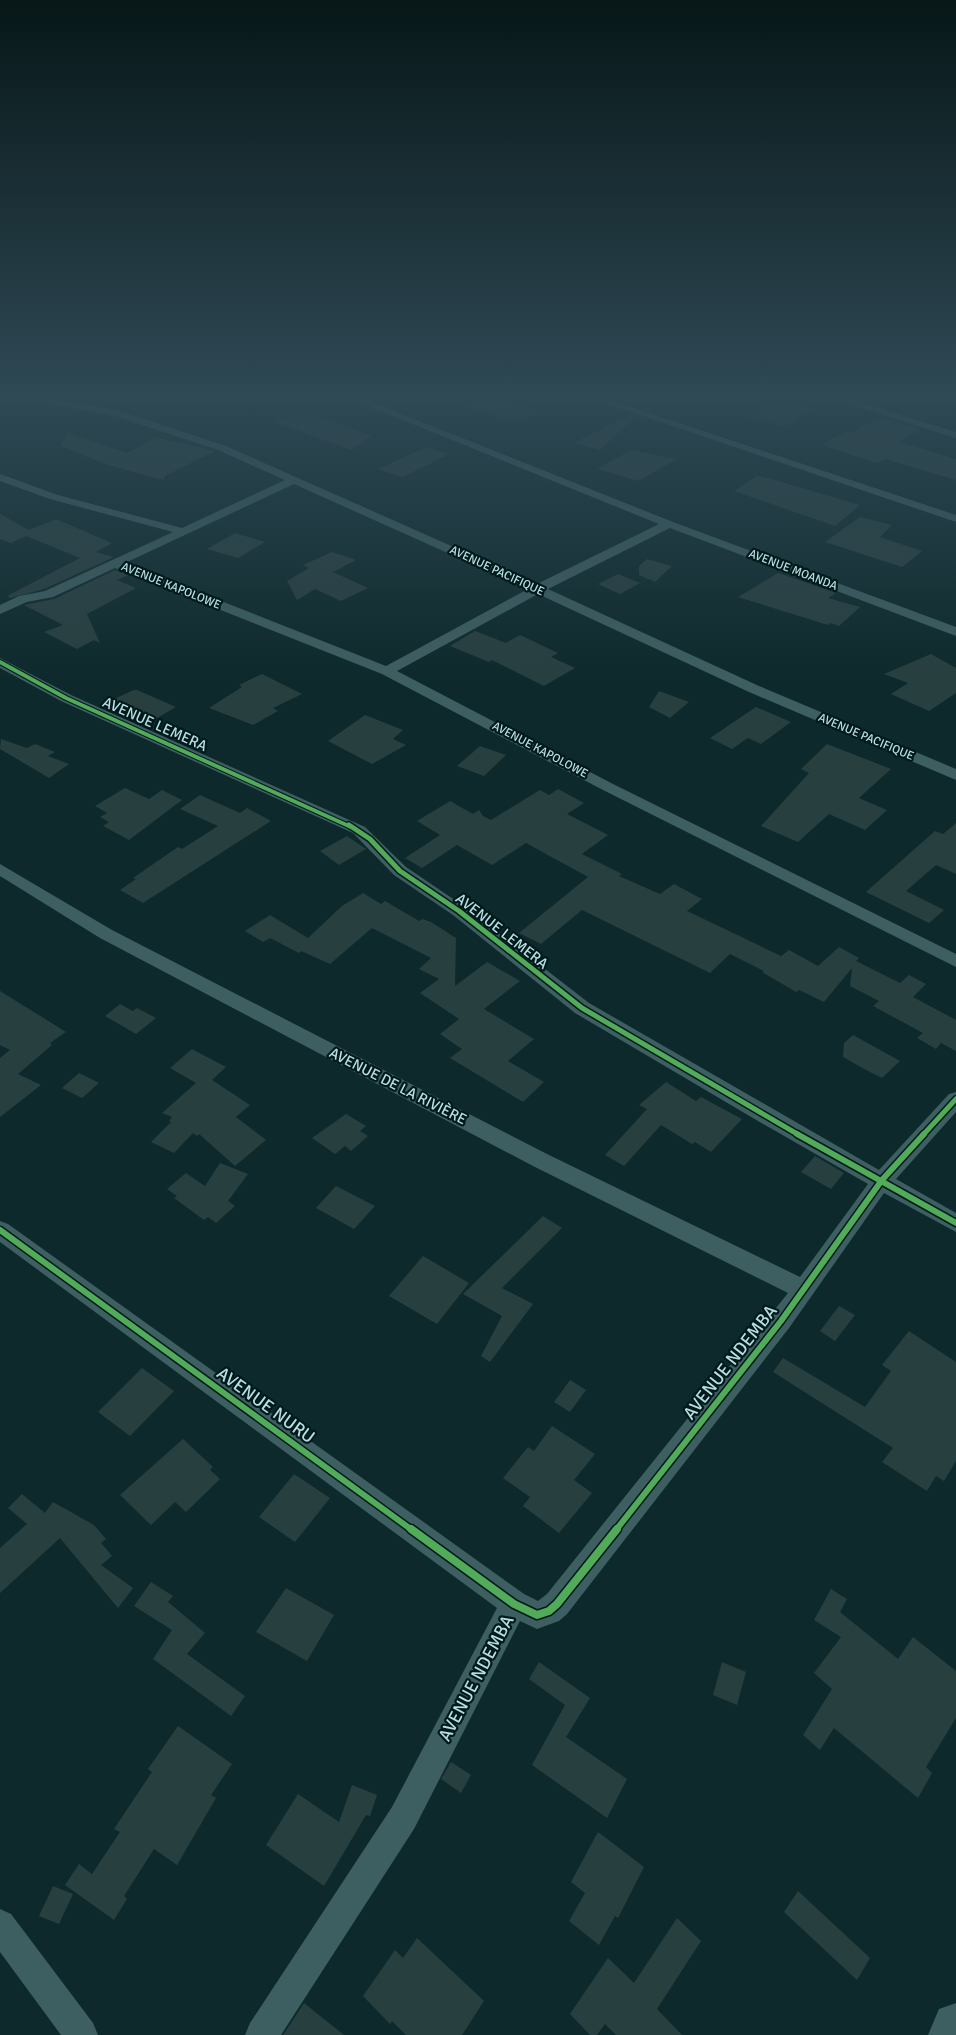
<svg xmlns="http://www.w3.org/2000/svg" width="956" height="2035" font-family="Signika,sans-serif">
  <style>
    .building { fill: #283f40 }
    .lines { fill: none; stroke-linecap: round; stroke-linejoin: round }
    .street { fill: #3e5f61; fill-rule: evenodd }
    .secondary { fill: #3e5f61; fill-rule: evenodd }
    .cycleway-far3-casing { stroke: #001a1c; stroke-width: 6 }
    .cycleway-far2-casing { stroke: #001a1c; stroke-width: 8 }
    .cycleway-far1-casing { stroke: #001a1c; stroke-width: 9 }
    .cycleway-casing { stroke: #001a1c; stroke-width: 11 }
    .cycleway-far3 { stroke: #51ab58; stroke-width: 4 }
    .cycleway-far2 { stroke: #51ab58; stroke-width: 5 }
    .cycleway-far1 { stroke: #51ab58; stroke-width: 6 }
    .cycleway { stroke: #51ab58; stroke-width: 8 }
    .labels { text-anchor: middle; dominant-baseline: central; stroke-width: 4.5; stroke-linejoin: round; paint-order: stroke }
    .far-street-label { font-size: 12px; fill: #b7dfe2; stroke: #001a1c }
    .street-label { font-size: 15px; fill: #b7dfe2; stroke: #001a1c }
    .near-street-label { font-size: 18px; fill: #b7dfe2; stroke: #001a1c }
  </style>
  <rect width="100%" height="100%" fill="#0d292b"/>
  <g class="building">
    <path d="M448 397H498L540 412 513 422 448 400Z"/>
    <path d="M780 400 811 410 784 427 747 415Z"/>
    <path d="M304 412 314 414 371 436 351 450 275 422Z"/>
    <path d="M631 414 635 417 600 450 574 443Z"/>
    <path d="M882 417 921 429 899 442 956 459V480L885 459 877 463 821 445 847 431 853 432Z"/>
    <path d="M67 432 127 453 156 437 215 451 165 476 163 480 105 464 61 446Z"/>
    <path d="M426 447 449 454 403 477 378 469Z"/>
    <path d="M631 450 676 459 639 481 597 469Z"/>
    <path d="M757 476 764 477 860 505 835 526 734 491Z"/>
    <path d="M0 514 29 530 56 519 112 543 96 552 114 557 44 589 10 598 7 596 80 558 26 536 11 543 0 539Z"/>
    <path d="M860 517 892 525 880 537 922 551 902 567 825 542Z"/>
    <path d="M235 533 265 542 238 558 207 549Z"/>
    <path d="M332 552 356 560 333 572 368 588 341 601 315 589 297 600 287 581 309 568 303 565Z"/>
    <path d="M647 559 672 566 655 582 639 575V566Z"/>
    <path d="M115 570 128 575 117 580 136 588 87 614 100 643 94 640 77 649 44 632 63 625 24 605 54 599Z"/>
    <path d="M778 573 836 593 828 598 860 607 839 626 830 623 828 625 738 597Z"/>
    <path d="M618 574 640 583 620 594 598 584Z"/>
    <path d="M475 631 506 643 520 635 558 653 551 657 575 668 544 686 492 660 489 662 450 646Z"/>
    <path d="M931 654 956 668V693L929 711 891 694 908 683 884 674Z"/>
    <path d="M262 674 302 694 273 708 278 711 253 725 209 708 242 687 239 685Z"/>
    <path d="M134 690H137L176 707 152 721 107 702Z"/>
    <path d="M659 691 689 702 670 718 649 707Z"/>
    <path d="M756 707 791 722 761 744 748 738 732 749 710 738Z"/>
    <path d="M365 715 403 730 393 739 406 745 372 764 328 741Z"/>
    <path d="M1 739 27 748 35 744 55 752 48 756 69 764 49 778 0 749Z"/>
    <path d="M827 744 891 769 859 798 887 810 865 830 829 814 798 842 761 826 809 773 801 769Z"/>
    <path d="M480 746 506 755 484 776 457 766Z"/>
    <path d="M125 788 149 799 162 790 182 800 129 840 103 826 109 822 100 817 107 813 95 806Z"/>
    <path d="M558 789 584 803 567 814 608 835 582 854 622 874 619 876 660 894 674 884 702 899 687 911 781 956 789 950 818 966 839 947 859 958 856 961 900 983 909 975 926 984 913 997 956 1020V1051L941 1043 936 1049 917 1038 923 1033 873 1006 879 1001 850 986 852 968 824 1002 799 990 796 992 762 972 764 971 730 954 710 973 582 910 541 944 519 933 588 877 526 843 492 865 457 845 422 868 405 858 440 835 417 821 450 801 473 814 479 810 483 816 491 820 540 790 549 795Z"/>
    <path d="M200 795 240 813 247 808 271 821 143 903 120 890 136 879 133 878 178 847 182 849 218 826 180 809Z"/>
    <path d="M956 823V874L936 865 906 891 944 910 929 923 866 892 935 831 943 834Z"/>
    <path d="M347 836 366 849 339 865 320 851Z"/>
    <path d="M363 893 381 904 385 901 419 921 422 919 431 922 456 938 455 986 487 962 520 981 484 1009 534 1039 508 1061 544 1082 523 1102 450 1058 462 1049 440 1034 459 1019 420 993 439 979 419 969 431 958 372 928 330 964 301 951 299 953 270 938 263 942 245 931 270 915 308 938 342 906Z"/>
    <path d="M0 991 66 1032 50 1043 52 1045 18 1074 41 1085 0 1117V1058L10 1050 0 1045Z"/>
    <path d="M120 1004 133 1011 137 1008 156 1018 136 1034 105 1016Z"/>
    <path d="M853 1035 900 1061 882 1078 866 1070 843 1057 844 1043Z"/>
    <path d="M192 1049 226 1067 212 1080 250 1105 236 1117 266 1140 235 1166 199 1134 197 1136 193 1133 174 1153 151 1142 171 1122 169 1121 172 1117 162 1113 196 1083 170 1068Z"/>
    <path d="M79 1073 99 1083 82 1098 62 1088Z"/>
    <path d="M666 1082 696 1101 701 1097 742 1119 711 1152 695 1142 692 1144 661 1125 624 1166 605 1155 647 1109 639 1105Z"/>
    <path d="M346 1114 366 1126 360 1131 368 1136 351 1151 345 1146 335 1154 312 1138Z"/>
    <path d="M815 1156 844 1173 831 1189 801 1172Z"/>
    <path d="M220 1163 248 1174 228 1201 235 1206 216 1223 208 1217 204 1220 174 1198 177 1196 167 1189 186 1173 205 1186Z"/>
    <path d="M336 1186 375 1206 354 1229 316 1208Z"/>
    <path d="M543 1216 562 1228 502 1288 533 1304 490 1362 481 1356 502 1316 463 1294Z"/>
    <path d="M423 1256 469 1283 437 1324 389 1296Z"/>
    <path d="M839 1306 855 1315 835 1341 820 1331Z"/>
    <path d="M909 1331 956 1362V1461L944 1481 936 1476 927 1491 882 1462 893 1448 773 1372 783 1358 865 1407 891 1371 882 1365Z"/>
    <path d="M142 1368 174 1391 130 1436 98 1412Z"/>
    <path d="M570 1380 586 1390 570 1412 554 1402Z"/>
    <path d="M552 1426 595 1454 574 1480 592 1493 559 1533 523 1506 530 1497 503 1478 528 1447 534 1451Z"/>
    <path d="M183 1439 213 1467 210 1470 220 1479 186 1512 175 1502 151 1525 120 1495Z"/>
    <path d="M294 1474 330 1498 295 1542 259 1517Z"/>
    <path d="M22 1494 45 1513 53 1502 94 1525 106 1539 101 1543 112 1556 101 1565 133 1588 118 1608 60 1538 0 1593V1548L27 1524 8 1508Z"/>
    <path d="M151 1582 173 1596 168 1602 205 1633 187 1654 245 1696 231 1716 153 1659 172 1630 134 1606Z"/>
    <path d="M286 1588 334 1615 307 1661 256 1632Z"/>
    <path d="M831 1589 847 1599 840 1612 898 1659 913 1637 956 1671V1718L926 1767 932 1773 918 1798 834 1728 820 1750 803 1735 832 1689 814 1673 841 1637 814 1620Z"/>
    <path d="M539 1662 590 1698 566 1737 627 1779 607 1818 532 1765 565 1705 529 1679Z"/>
    <path d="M722 1662 746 1672 737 1705 713 1695Z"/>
    <path d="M178 1726 232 1764 211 1795 216 1798 177 1865 154 1849 124 1896 127 1899 114 1920 65 1885 79 1864 92 1874 120 1832 114 1829 152 1772 148 1769Z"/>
    <path d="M451 1762 471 1775 461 1793 441 1779Z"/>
    <path d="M352 1785 377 1795 370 1816 366 1815 324 1886 266 1845 298 1794 339 1822Z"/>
    <path d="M598 1832 644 1867 618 1918 615 1916 599 1945 569 1921 585 1893 571 1882Z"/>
    <path d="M53 1886 73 1894 59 1924 39 1916Z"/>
    <path d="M798 1891 870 1958 857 1980 784 1912Z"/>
    <path d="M677 1918 701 1941 657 2009 682 2035H616L605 2024 597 2035H590L570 2014 608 1958 634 1983Z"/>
    <path d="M417 1938 484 2001 462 2035H406L392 2021 390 2024 363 1996 395 1950 403 1958Z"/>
    <path d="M304 2003 344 2035H283Z"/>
  </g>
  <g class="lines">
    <g class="street">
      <path d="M23 397H43L117 410 226 446 537 584 659 524 346 397H359L673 522 956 627V636L670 528 548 589 759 686 956 769V780L749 692 538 594 397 671 613 784 956 954V967L603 790 382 674 115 568 53 597 27 602 0 614V605L19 596 45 591 173 532 50 499 0 481V474L58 495 182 528 285 480 218 450 115 416 28 400ZM294 484 528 589 386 666 125 563Z"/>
      <path d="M587 397H601L956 515V522Z"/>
      <path d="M827 397H842L956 432V438Z"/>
      <path d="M0 658 71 695 365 827 406 867 465 907 589 1003 879 1170 949 1094 956 1092V1112L896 1179 956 1213V1232L884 1193 789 1328 567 1614 559 1621 537 1629 520 1621 414 1829 281 2035H245L250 2023 392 1807 497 1608 0 1242V1221L8 1224 524 1594 538 1601 547 1594 788 1293 533 1166 100 938 0 876V864L112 930 547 1154 800 1277 868 1184 758 1121 575 1013 453 915 394 875 353 833 61 701 0 668Z"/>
      <path d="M0 1909 11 1914 93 2023 98 2035H61L0 1952Z"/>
    </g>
    <path class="secondary" d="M956 2003V2035H928L939 2009Z"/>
    <g class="cycleway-far3-casing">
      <path id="cycleway-far3" d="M0 662 66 698 351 827"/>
    </g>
    <g class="cycleway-far2-casing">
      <g id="cycleway-far2">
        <path d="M349 825 370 839 400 871 459 911 582 1008 799 1135"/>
        <path d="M923 1135 956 1099"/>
      </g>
    </g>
    <g class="cycleway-far1-casing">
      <g id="cycleway-far1">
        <path d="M797 1134 956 1223"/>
        <path d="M0 1230 412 1530"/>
        <path d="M616 1530 781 1321 882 1180 924 1134"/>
      </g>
    </g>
    <g class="cycleway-casing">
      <path id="cycleway" d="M411 1529 514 1604 537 1615 549 1611 557 1604 617 1529"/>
    </g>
    <use href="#cycleway-far3" class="cycleway-far3"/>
    <use href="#cycleway-far2" class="cycleway-far2"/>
    <use href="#cycleway-far1" class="cycleway-far1"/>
    <use href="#cycleway" class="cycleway"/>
  </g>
  <linearGradient id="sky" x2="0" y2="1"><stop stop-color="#071718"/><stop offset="0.58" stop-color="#2f4955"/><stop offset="1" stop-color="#2f4955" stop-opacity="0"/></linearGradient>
  <rect width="956" height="682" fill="url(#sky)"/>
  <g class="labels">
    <g class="far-street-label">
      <text transform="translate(793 570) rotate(21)">AVENUE MOANDA</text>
      <text transform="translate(497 571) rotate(25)">AVENUE PACIFIQUE</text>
      <text transform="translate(171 586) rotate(22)">AVENUE KAPOLOWE</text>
      <text transform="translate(866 737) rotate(23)">AVENUE PACIFIQUE</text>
      <text transform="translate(540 750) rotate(28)">AVENUE KAPOLOWE</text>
    </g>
    <g class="street-label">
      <text transform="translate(155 724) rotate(24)">AVENUE LEMERA</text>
      <text transform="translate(502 931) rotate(38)">AVENUE LEMERA</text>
      <text transform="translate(398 1086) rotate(27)">AVENUE DE LA RIVIÈRE</text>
    </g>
    <g class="near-street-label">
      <text transform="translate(730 1362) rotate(-52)">AVENUE NDEMBA</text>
      <text transform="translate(266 1405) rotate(36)">AVENUE NURU</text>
      <text transform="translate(476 1678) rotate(-62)">AVENUE NDEMBA</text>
    </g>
  </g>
</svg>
